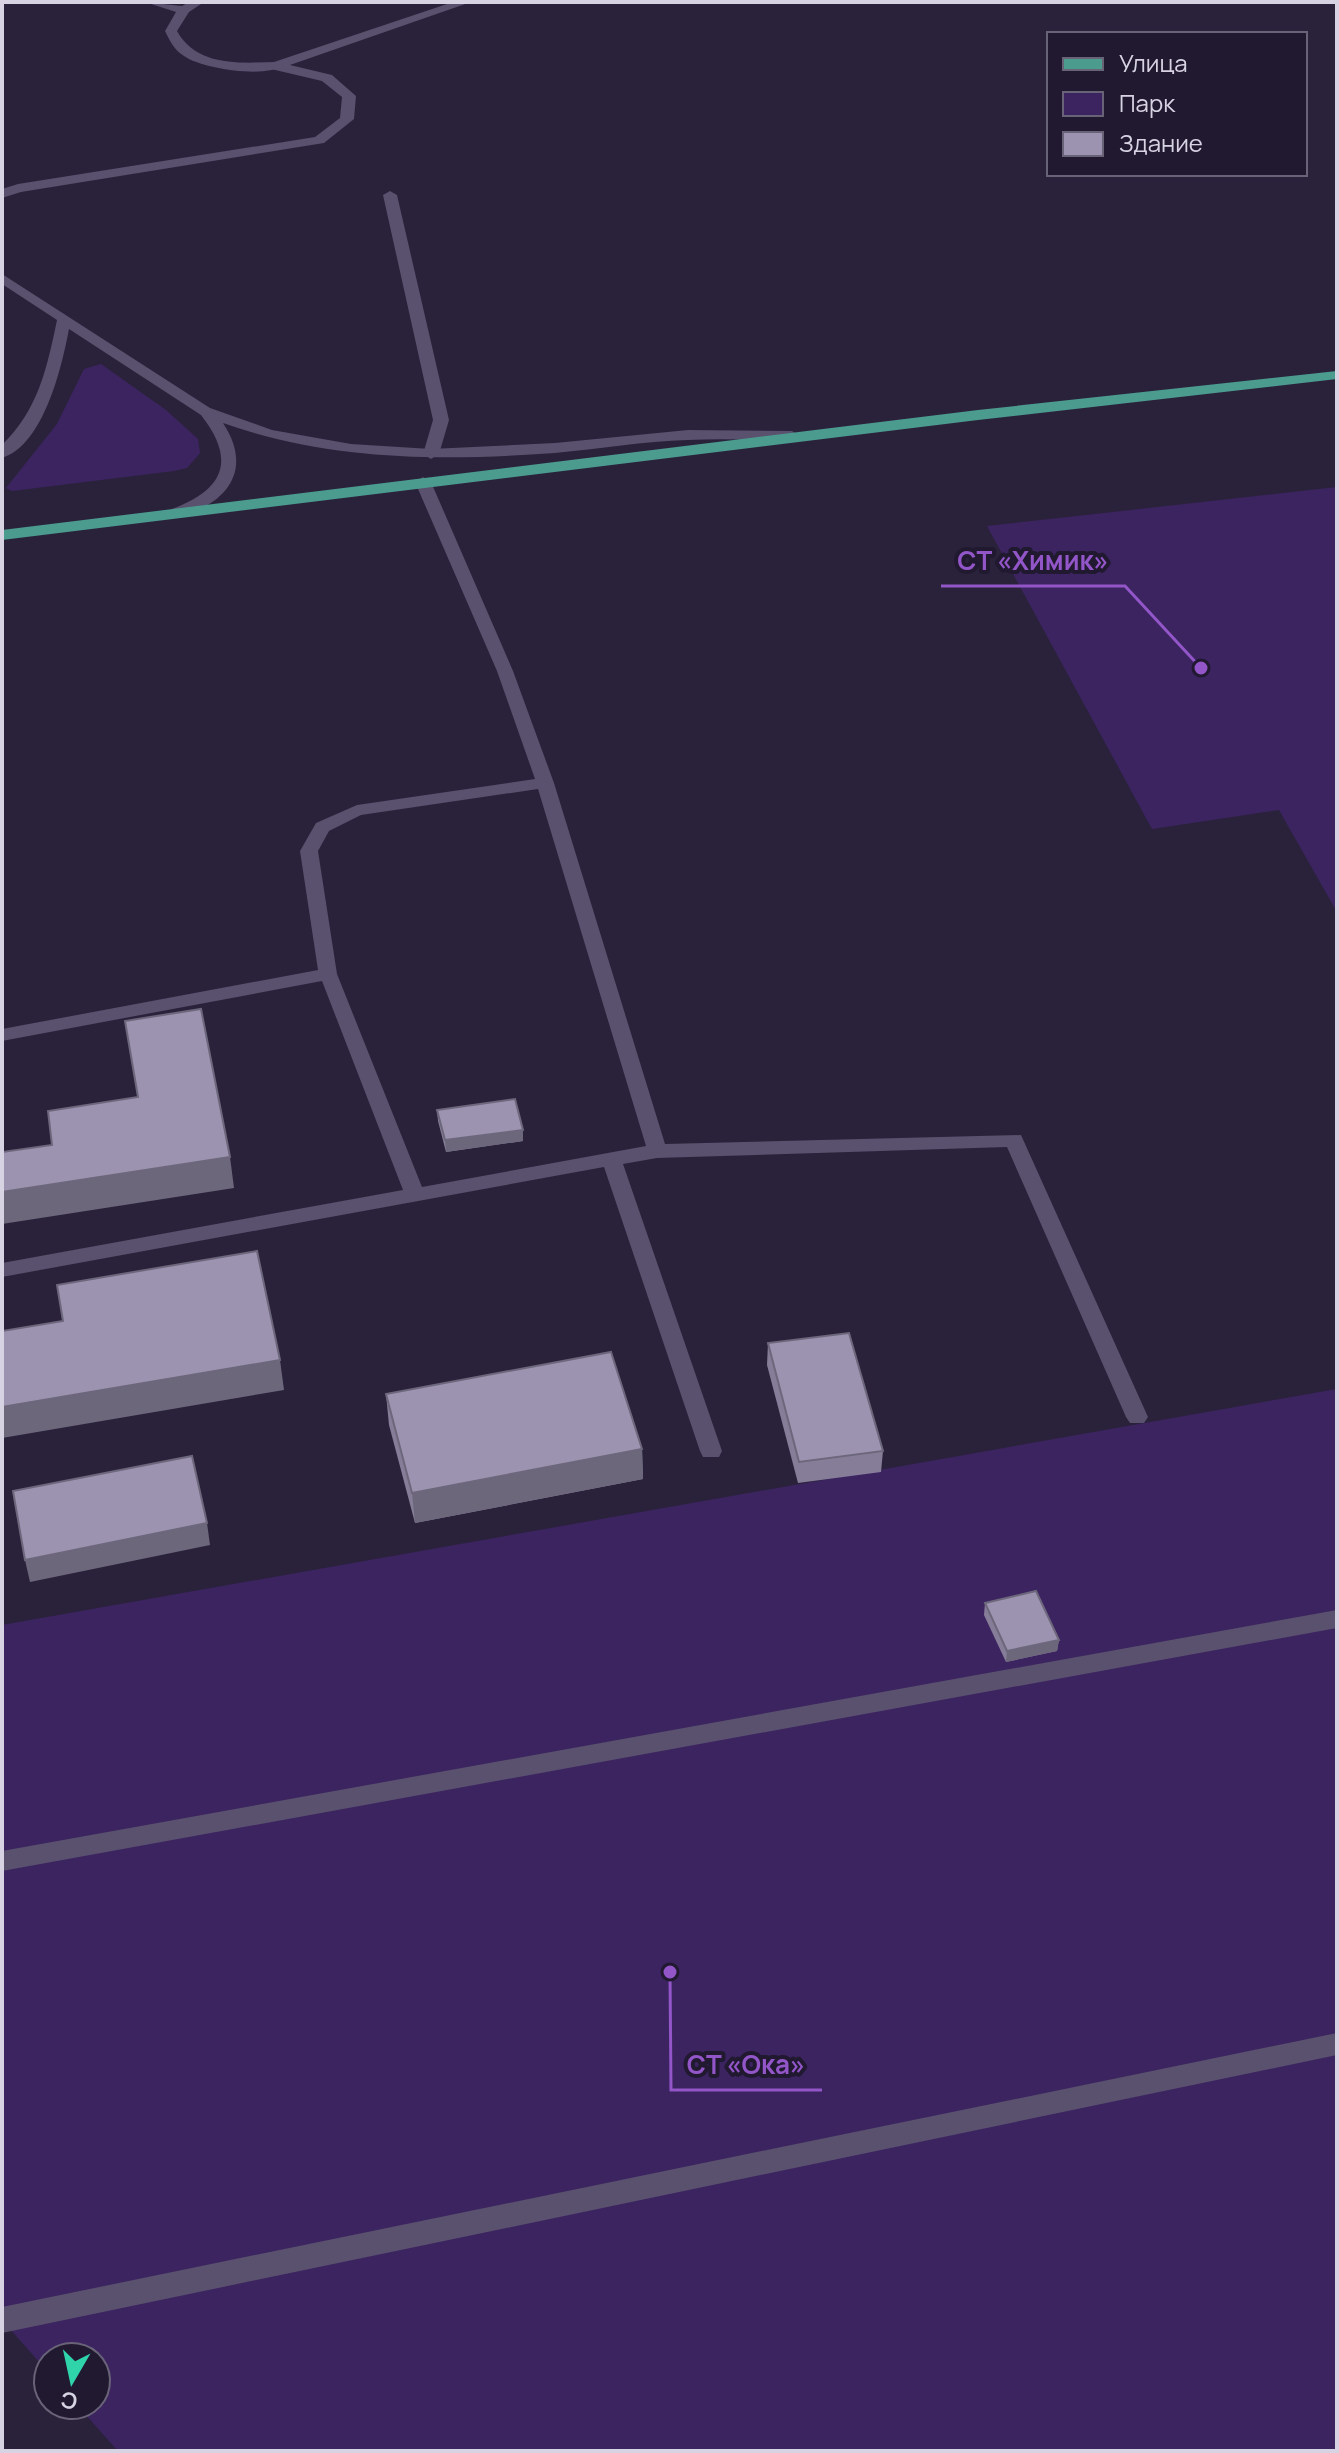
<svg xmlns="http://www.w3.org/2000/svg" width="1339" height="2453" font-family="Manrope,sans-serif">
  <style>
    .green { fill: #3c2461 }
    .lines { fill: none; stroke-linecap: round; stroke-linejoin: round }
    .service { fill: #59516d; fill-rule: evenodd }
    .minor { fill: #59516d; fill-rule: evenodd }
    .primary { fill: #4b9b8f; fill-rule: evenodd }
    .wall { fill: #867e98 }
    .shaded-wall { fill: #6d677c }
    .building { fill: #9c93b1; stroke: #6d677c; stroke-width: 2 }
    .leader { fill: none; stroke: #9256c8; stroke-width: 3 }
    .callout-dot { fill: #9256c8; stroke: #201930; stroke-width: 3 }
    .callout-label { font-size: 26px; text-anchor: middle; font-weight: bold; fill: #9256c8; stroke: #201930; stroke-width: 8; stroke-linejoin: round; paint-order: stroke }
  </style>
  <rect width="100%" height="100%" fill="#2a223b"/>
  <g class="green">
    <path d="M101 364 166 410 198 439 200 453 187 468 174 471 12 491 6 488 57 424 84 369Z"/>
    <path d="M1337 487V912L1279 810 1152 829 987 526Z"/>
    <path d="M1337 1389V2451H118L77 2405H96V2357H48V2372L2 2320V1625Z"/>
  </g>
  <g class="lines">
    <g class="service">
      <path d="M145 2 182 6 189 2H204L189 12 177 31C197 67 240 63 276 62L282 66C265 78 202 69 184 56 174 50 170 41 165 31L176 12Z"/>
      <path d="M390 191 397 195 449 420 439 454 431 459 423 454 433 420 383 195Z"/>
      <path d="M423 477 431 482 513 671 554 783 665 1144 1021 1135 1148 1417 1144 1423H1130L1126 1417 1007 1147 657 1158 623 1164 722 1451 719 1457H703L700 1451 604 1167 2 1277V1263L403 1190 322 981 2 1041V1029L318 970 300 851 316 823 357 805 535 779 497 671 415 482ZM538 789 646 1146 422 1187 337 974 318 851 329 831 361 815Z"/>
      <path d="M1337 1610V1628L2 1871V1851Z"/>
      <path d="M1337 2033V2055L2 2333V2307Z"/>
    </g>
    <g class="minor">
      <path d="M453 2H471L290 65 332 75 356 96 354 119 324 143 21 192 2 198V189L18 184 315 137 340 118 342 97 322 81 271 69V63Z"/>
      <path d="M2 274 210 408 272 430 351 444 431 449 555 443 688 430 792 431 800 436 792 441C758 440 723 438 688 440 644 441 599 449 555 453 442 461 330 461 223 423 254 470 227 504 178 517L172 515V509C225 489 236 460 201 415L69 329C62 366 44 445 2 458V445C38 410 47 368 57 320L2 284Z"/>
    </g>
    <path class="primary" d="M1337 371V379L978 420 2 540V530L978 410Z"/>
  </g>
  <g class="wall">
    <path d="M437 1110 523 1141 446 1152 438 1121Z"/>
    <path d="M768 1343 883 1451 881 1472 798 1483 767 1365Z"/>
    <path d="M386 1394 642 1449 643 1479 415 1523 389 1425Z"/>
    <path d="M985 1603 1059 1640 1057 1651 1006 1662 984 1615Z"/>
  </g>
  <g class="shaded-wall">
    <path d="M523 1130V1141L446 1152 445 1140Z"/>
    <path d="M230 1157 234 1188 2 1224V1192Z"/>
    <path d="M280 1360 284 1390 2 1438V1407Z"/>
    <path d="M642 1449 643 1479 415 1523 412 1493Z"/>
    <path d="M207 1523 210 1545 30 1582 25 1560Z"/>
    <path d="M1059 1640 1057 1651 1006 1662 1007 1651Z"/>
  </g>
  <g class="building">
    <path d="M201 1009 230 1157 2 1192V1152L52 1145 48 1111 138 1097 125 1021Z"/>
    <path d="M515 1099 523 1130 445 1140 437 1110Z"/>
    <path d="M257 1251 280 1360 2 1407V1331L63 1321 57 1285Z"/>
    <path d="M849 1333 883 1451 799 1462 768 1343Z"/>
    <path d="M611 1352 642 1449 412 1493 386 1394Z"/>
    <path d="M192 1456 207 1523 25 1560 13 1491Z"/>
    <path d="M1036 1591 1059 1640 1007 1651 985 1603Z"/>
  </g>
  <path class="leader" d="M1201 668L1125 586H941M670 1972L671 2090H822"/>
  <g class="callout-dot">
    <circle cx="1201" cy="668" r="8"/>
    <circle cx="670" cy="1972" r="8"/>
  </g>
  <g class="callout-label">
    <text x="1033" y="570">СТ «Химик»</text>
    <text x="746" y="2074">СТ «Ока»</text>
  </g>
  <rect width="1339" height="2453" fill="none" stroke="#d7d3e3" stroke-width="8"/>
  <rect x="1047" y="32" width="260" height="144" fill="#201930" stroke="#696378" stroke-width="2"/>
  <rect x="1063" y="58" width="40" height="12" fill="#4b9b8f" stroke="#696378" stroke-width="2"/>
  <text x="1119" y="72" font-size="24" fill="#d7d3e3">Улица</text>
  <rect x="1063" y="92" width="40" height="24" fill="#3c2461" stroke="#696378" stroke-width="2"/>
  <text x="1119" y="112" font-size="24" fill="#d7d3e3">Парк</text>
  <rect x="1063" y="132" width="40" height="24" fill="#9c93b1" stroke="#696378" stroke-width="2"/>
  <text x="1119" y="152" font-size="24" fill="#d7d3e3">Здание</text>
  <g transform="translate(72 2381) rotate(189)"><circle r="38" fill="#201930" stroke="#696378" stroke-width="2"/>
  <path d="M0-6L14 30L0 20L-14 30Z" fill="#2fd4aa"/>
  <text y="-12" font-size="22" font-weight="bold" text-anchor="middle" fill="#d7d3e3">С</text>
  </g>
</svg>
